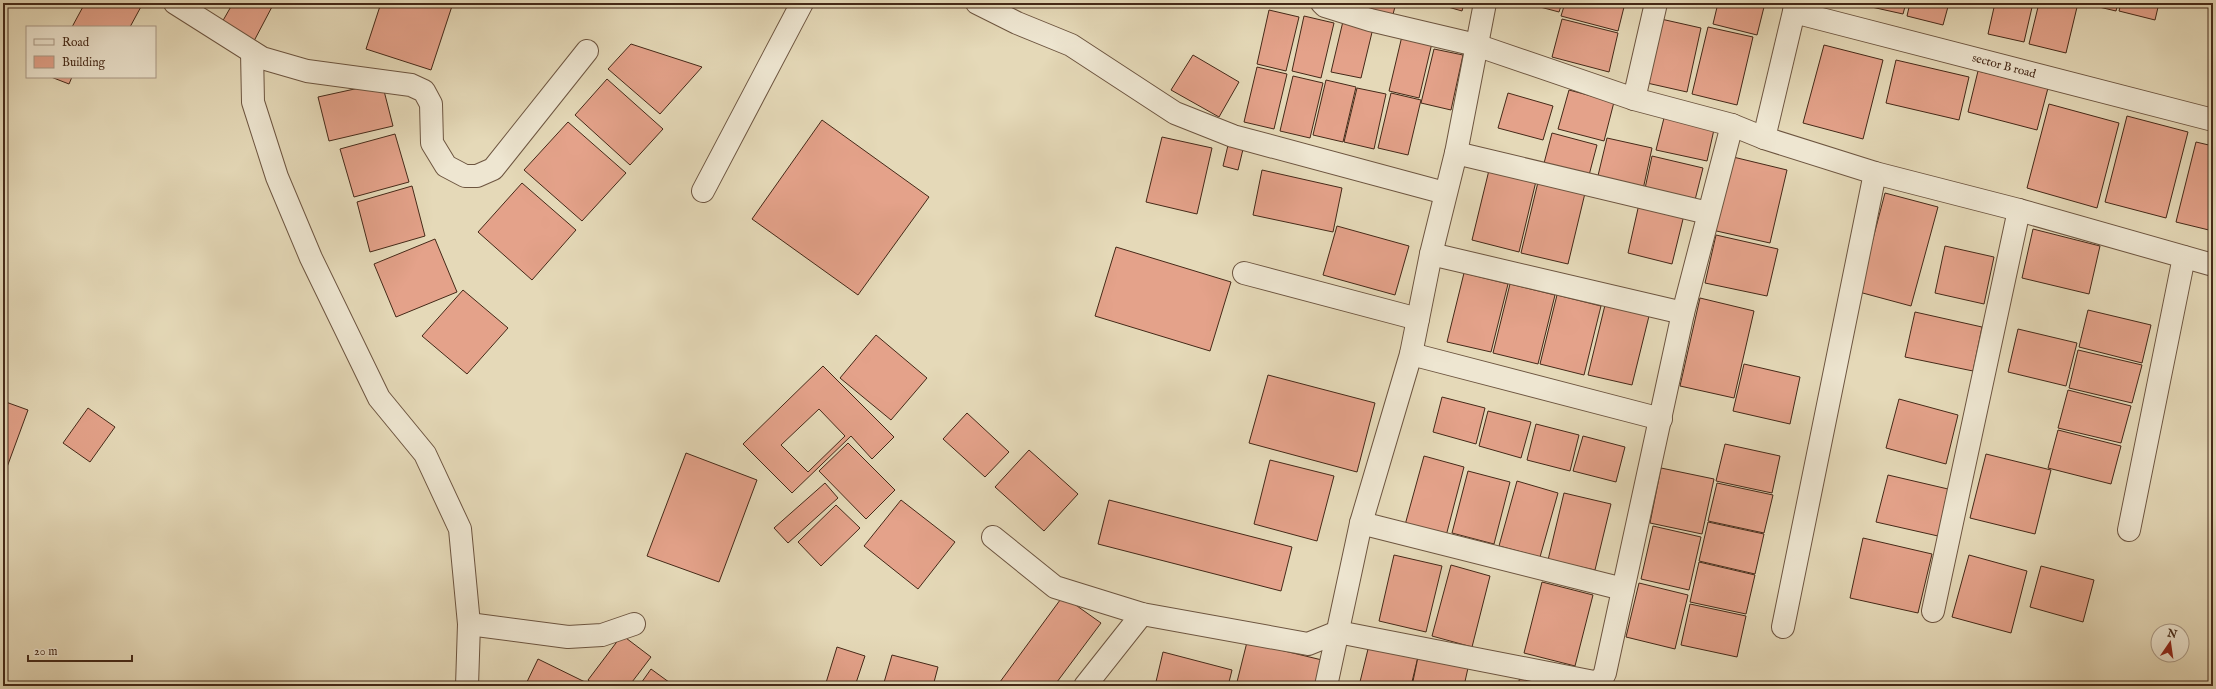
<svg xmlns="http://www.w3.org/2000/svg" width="2216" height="689" font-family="'IM FELL English',serif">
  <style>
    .building { fill: #e4a28a; stroke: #452918; fill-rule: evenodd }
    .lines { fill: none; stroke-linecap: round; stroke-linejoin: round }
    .street-casing { stroke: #6d5540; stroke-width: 24 }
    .street { stroke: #eee6d1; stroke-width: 22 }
    .labels { text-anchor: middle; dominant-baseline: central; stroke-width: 3; stroke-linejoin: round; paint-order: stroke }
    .street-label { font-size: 12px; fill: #452918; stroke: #eee6d1 }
  </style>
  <rect width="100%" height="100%" fill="#e5d9b8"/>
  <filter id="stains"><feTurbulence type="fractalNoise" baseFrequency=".005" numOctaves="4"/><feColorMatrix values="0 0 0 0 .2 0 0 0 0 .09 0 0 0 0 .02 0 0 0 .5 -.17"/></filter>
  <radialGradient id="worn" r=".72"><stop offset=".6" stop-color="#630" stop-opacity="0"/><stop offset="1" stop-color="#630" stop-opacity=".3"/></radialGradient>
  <g class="building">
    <path d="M85 3H143L130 27H72Z"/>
    <path d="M233 3H274L254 41 221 24Z"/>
    <path d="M381 3H453L431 70 366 49Z"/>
    <path d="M1340 3H1396L1392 18Z"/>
    <path d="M1434 3H1464L1462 11Z"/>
    <path d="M1525 3H1562L1559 12Z"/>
    <path d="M1565 3H1625L1618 31 1561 16Z"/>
    <path d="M1718 3H1765L1757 35 1713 24Z"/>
    <path d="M1868 3H1906L1903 14 1867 6Z"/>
    <path d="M1910 3H1949L1943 25 1907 16Z"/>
    <path d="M1995 3H2033L2024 42 1988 34Z"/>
    <path d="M2039 3H2078L2066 53 2029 44Z"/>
    <path d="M2082 3H2118L2116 11Z"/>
    <path d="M2121 3H2159L2155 20 2119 11Z"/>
    <path d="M1269 10 1299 17 1286 71 1257 64Z"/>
    <path d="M1304 16 1334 23 1321 78 1292 71Z"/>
    <path d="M1344 17 1374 24 1361 78 1331 72Z"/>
    <path d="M1562 19 1618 33 1609 72 1552 57Z"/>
    <path d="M1661 19 1701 28 1687 92 1647 83Z"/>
    <path d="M1708 27 1753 37 1737 105 1692 94Z"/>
    <path d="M1402 36 1432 43 1419 98 1389 91Z"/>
    <path d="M631 44 702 67 660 114 608 69Z"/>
    <path d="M1824 45 1883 60 1863 139 1803 123Z"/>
    <path d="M1434 49 1463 55 1451 110 1421 103Z"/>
    <path d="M1193 55 1239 82 1219 117 1171 90Z"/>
    <path d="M1896 60 1969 77 1959 120 1886 103Z"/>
    <path d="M1257 67 1287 74 1274 129 1244 122Z"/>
    <path d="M1978 71 2048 88 2037 130 1968 112Z"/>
    <path d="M1293 76 1323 83 1310 138 1280 131Z"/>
    <path d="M51 77H72L69 84Z"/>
    <path d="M607 79 663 129 630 165 575 115Z"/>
    <path d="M1326 80 1356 87 1343 142 1313 135Z"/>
    <path d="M382 83 393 126 329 141 318 97Z"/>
    <path d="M1357 88 1386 94 1374 149 1344 142Z"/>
    <path d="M1569 90 1614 102 1604 141 1558 129Z"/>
    <path d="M1391 93 1421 100 1408 155 1378 148Z"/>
    <path d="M1508 93 1553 106 1543 140 1498 128Z"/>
    <path d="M2049 104 2119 123 2097 208 2027 188Z"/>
    <path d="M1665 114 1715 125 1707 161 1656 150Z"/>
    <path d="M2127 116 2188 132 2166 218 2105 202Z"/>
    <path d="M822 120 929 197 858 295 752 219Z"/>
    <path d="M568 122 626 173 582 221 524 170Z"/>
    <path d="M1552 133 1597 145 1588 179 1543 167Z"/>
    <path d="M395 134 409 182 354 197 340 149Z"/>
    <path d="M1162 137 1212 148 1197 214 1146 202Z"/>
    <path d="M1230 137 1245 141 1238 170 1223 166Z"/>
    <path d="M1607 138 1652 148 1642 194 1596 184Z"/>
    <path d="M2196 142 2213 146V231L2176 222Z"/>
    <path d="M1652 156 1703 168 1694 204 1644 193Z"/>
    <path d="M1729 156 1787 170 1770 243 1712 230Z"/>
    <path d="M1490 166 1537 177 1519 252 1472 240Z"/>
    <path d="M1262 170 1342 188 1333 232 1253 215Z"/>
    <path d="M1539 178 1586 189 1568 264 1521 253Z"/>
    <path d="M522 183 576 230 532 280 478 232Z"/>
    <path d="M412 186 425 236 370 252 357 202Z"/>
    <path d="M1885 193 1938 207 1911 306 1859 292Z"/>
    <path d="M1639 204 1684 215 1672 264 1628 253Z"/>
    <path d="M1337 226 1409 246 1395 295 1323 275Z"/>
    <path d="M2033 229 2100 246 2089 294 2022 278Z"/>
    <path d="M1716 235 1778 249 1767 296 1705 283Z"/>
    <path d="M435 239 457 292 396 317 374 264Z"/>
    <path d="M1945 246 1994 257 1984 304 1935 293Z"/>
    <path d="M1116 247 1231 282 1210 351 1095 316Z"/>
    <path d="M1464 273 1508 284 1491 352 1447 342Z"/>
    <path d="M1510 284 1555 295 1538 364 1493 353Z"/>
    <path d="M463 290 508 328 467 374 422 336Z"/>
    <path d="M1557 295 1601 306 1584 375 1540 364Z"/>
    <path d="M1700 298 1754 311 1734 398 1680 386Z"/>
    <path d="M1605 305 1649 316 1632 385 1588 375Z"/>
    <path d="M2088 310 2151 325 2142 363 2079 347Z"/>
    <path d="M1915 312 1982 327 1973 371 1905 357Z"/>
    <path d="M2018 329 2077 343 2066 386 2008 372Z"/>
    <path d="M876 335 927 378 891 420 840 378Z"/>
    <path d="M2078 350 2142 365 2132 403 2069 388Z"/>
    <path d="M1744 364 1800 377 1790 424 1733 411Z"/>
    <path d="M823 366 894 437 872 459 851 436 792 493 743 444ZM819 409 845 436 808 472 781 445Z"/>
    <path d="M1268 375 1375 403 1357 472 1249 443Z"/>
    <path d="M2068 390 2131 406 2121 443 2058 428Z"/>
    <path d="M1442 397 1485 408 1476 444 1433 432Z"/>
    <path d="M1899 399 1958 415 1946 464 1886 448Z"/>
    <path d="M3 401 28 410 3 478Z"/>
    <path d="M88 408 115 427 90 462 63 443Z"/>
    <path d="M1488 411 1531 422 1521 458 1479 446Z"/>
    <path d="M967 413 1009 452 985 477 943 439Z"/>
    <path d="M1536 424 1579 435 1570 471 1527 460Z"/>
    <path d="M2058 430 2121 446 2111 484 2048 468Z"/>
    <path d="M1583 436 1625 447 1616 482 1573 471Z"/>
    <path d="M848 443 895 490 866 519 819 471Z"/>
    <path d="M1725 444 1780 456 1772 493 1716 481Z"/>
    <path d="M1029 450 1078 494 1044 531 995 487Z"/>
    <path d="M686 453 757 480 719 582 647 556Z"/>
    <path d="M1986 454 2051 470 2035 534 1970 518Z"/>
    <path d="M1424 456 1464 467 1446 536 1405 525Z"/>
    <path d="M1270 460 1334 476 1317 541 1254 524Z"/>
    <path d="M1661 468 1714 479 1702 534 1650 523Z"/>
    <path d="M1468 471 1510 482 1494 544 1452 533Z"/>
    <path d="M1888 475 1948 489 1938 536 1876 522Z"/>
    <path d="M1517 481 1558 493 1540 557 1499 546Z"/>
    <path d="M825 483 838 498 788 543 774 528Z"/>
    <path d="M1717 483 1773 495 1764 533 1708 521Z"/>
    <path d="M1564 493 1611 504 1595 570 1548 560Z"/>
    <path d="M901 500 955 542 918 589 864 546Z"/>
    <path d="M1109 500 1292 547 1281 591 1098 544Z"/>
    <path d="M836 505 860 528 821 566 798 542Z"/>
    <path d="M1708 522 1764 534 1755 574 1699 561Z"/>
    <path d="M1653 526 1701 537 1689 590 1641 579Z"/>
    <path d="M1863 538 1932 554 1918 613 1850 598Z"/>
    <path d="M1394 555 1442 566 1426 632 1379 621Z"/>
    <path d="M1969 555 2027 571 2011 633 1952 617Z"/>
    <path d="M1699 562 1755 575 1746 614 1690 602Z"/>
    <path d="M1451 565 1490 576 1472 647 1432 636Z"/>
    <path d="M2041 566 2094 580 2083 622 2030 607Z"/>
    <path d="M1542 582 1593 595 1575 666 1524 653Z"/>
    <path d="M1639 583 1688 595 1675 649 1626 637Z"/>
    <path d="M1063 596 1101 623 1054 686H997Z"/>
    <path d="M1690 604 1746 616 1737 657 1681 645Z"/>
    <path d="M622 635 651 657 629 686H595L588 680Z"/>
    <path d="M1247 642 1322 660 1316 686H1236Z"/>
    <path d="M1369 645 1418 657 1411 686H1359Z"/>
    <path d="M837 647 865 656 855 686H825Z"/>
    <path d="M1163 652 1232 670 1228 686H1155Z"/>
    <path d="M892 655 938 667 933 686H883Z"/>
    <path d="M1418 657 1468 668 1464 686H1412Z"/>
    <path d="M538 659 585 682 583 686H525Z"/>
    <path d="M651 669 673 685V686H639Z"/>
    <path d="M1521 671 1557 686H1518Z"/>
  </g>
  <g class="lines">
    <g class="street-casing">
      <g id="street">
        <path d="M175 3 262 58 307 71 411 85 424 91 431 104 432 143 446 166 465 176H477L493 169 587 51"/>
        <path d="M977 3 1017 23 1071 45 1175 113 1233 136 1445 193"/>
        <path d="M1322 3 1325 6 1370 20 1476 45 1634 99 1732 125 1764 138 1875 173 2019 210 2213 265"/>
        <path d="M1794 12 2213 120"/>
        <path d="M252 52 253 102 277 177 311 258 379 398 425 454 460 529 469 624 467 686"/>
        <path d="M1634 99 1656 3"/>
        <path d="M1764 138 1796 3"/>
        <path d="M1456 153 1708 213"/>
        <path d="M703 191 802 3"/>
        <path d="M1431 254 1683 313"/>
        <path d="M1244 273 1418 319"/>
        <path d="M1411 354 1661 419"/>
        <path d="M1361 523 1623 589"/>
        <path d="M2129 530 2184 257"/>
        <path d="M993 537 1055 587 1142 614 1308 644 1338 632 1594 682 1602 679 1605 673 1683 313 1732 125"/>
        <path d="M1933 611 2019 210"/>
        <path d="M469 624 568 637 602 635 634 624"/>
        <path d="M1783 627 1875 173"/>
        <path d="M1085 686 1142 614"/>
        <path d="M1326 686 1361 523 1411 354 1431 254 1456 153 1485 3"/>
      </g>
    </g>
    <use href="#street" class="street"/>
  </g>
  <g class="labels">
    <g class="street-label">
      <text transform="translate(2004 66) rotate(15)">sector B road</text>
    </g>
  </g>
  <rect width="2216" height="689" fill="none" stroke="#e5d9b8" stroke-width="16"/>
  <rect x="4" y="4" width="2208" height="681" fill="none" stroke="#452918" stroke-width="2"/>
  <rect x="8" y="8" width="2200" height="673" fill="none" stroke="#452918"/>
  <rect x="26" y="26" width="130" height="52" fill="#eee6d1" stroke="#aa9a87"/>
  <rect x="34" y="39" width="20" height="6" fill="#eee6d1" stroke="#aa9a87"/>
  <text x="62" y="46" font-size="12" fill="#452918">Road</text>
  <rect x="34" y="56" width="20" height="12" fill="#e4a28a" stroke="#aa9a87"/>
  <text x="62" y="66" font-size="12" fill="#452918">Building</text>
  <g transform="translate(2170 643) rotate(13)"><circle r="19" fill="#eee6d1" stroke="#aa9a87"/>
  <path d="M0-3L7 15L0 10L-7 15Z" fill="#8f2418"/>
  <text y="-6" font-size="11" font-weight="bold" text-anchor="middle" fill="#452918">N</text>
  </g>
  <path d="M28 655v6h104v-6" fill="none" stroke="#452918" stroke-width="2"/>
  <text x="34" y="655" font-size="12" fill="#452918" stroke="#eee6d1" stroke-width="3" paint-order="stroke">20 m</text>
  <rect width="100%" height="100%" filter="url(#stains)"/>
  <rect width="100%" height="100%" fill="url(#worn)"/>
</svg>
